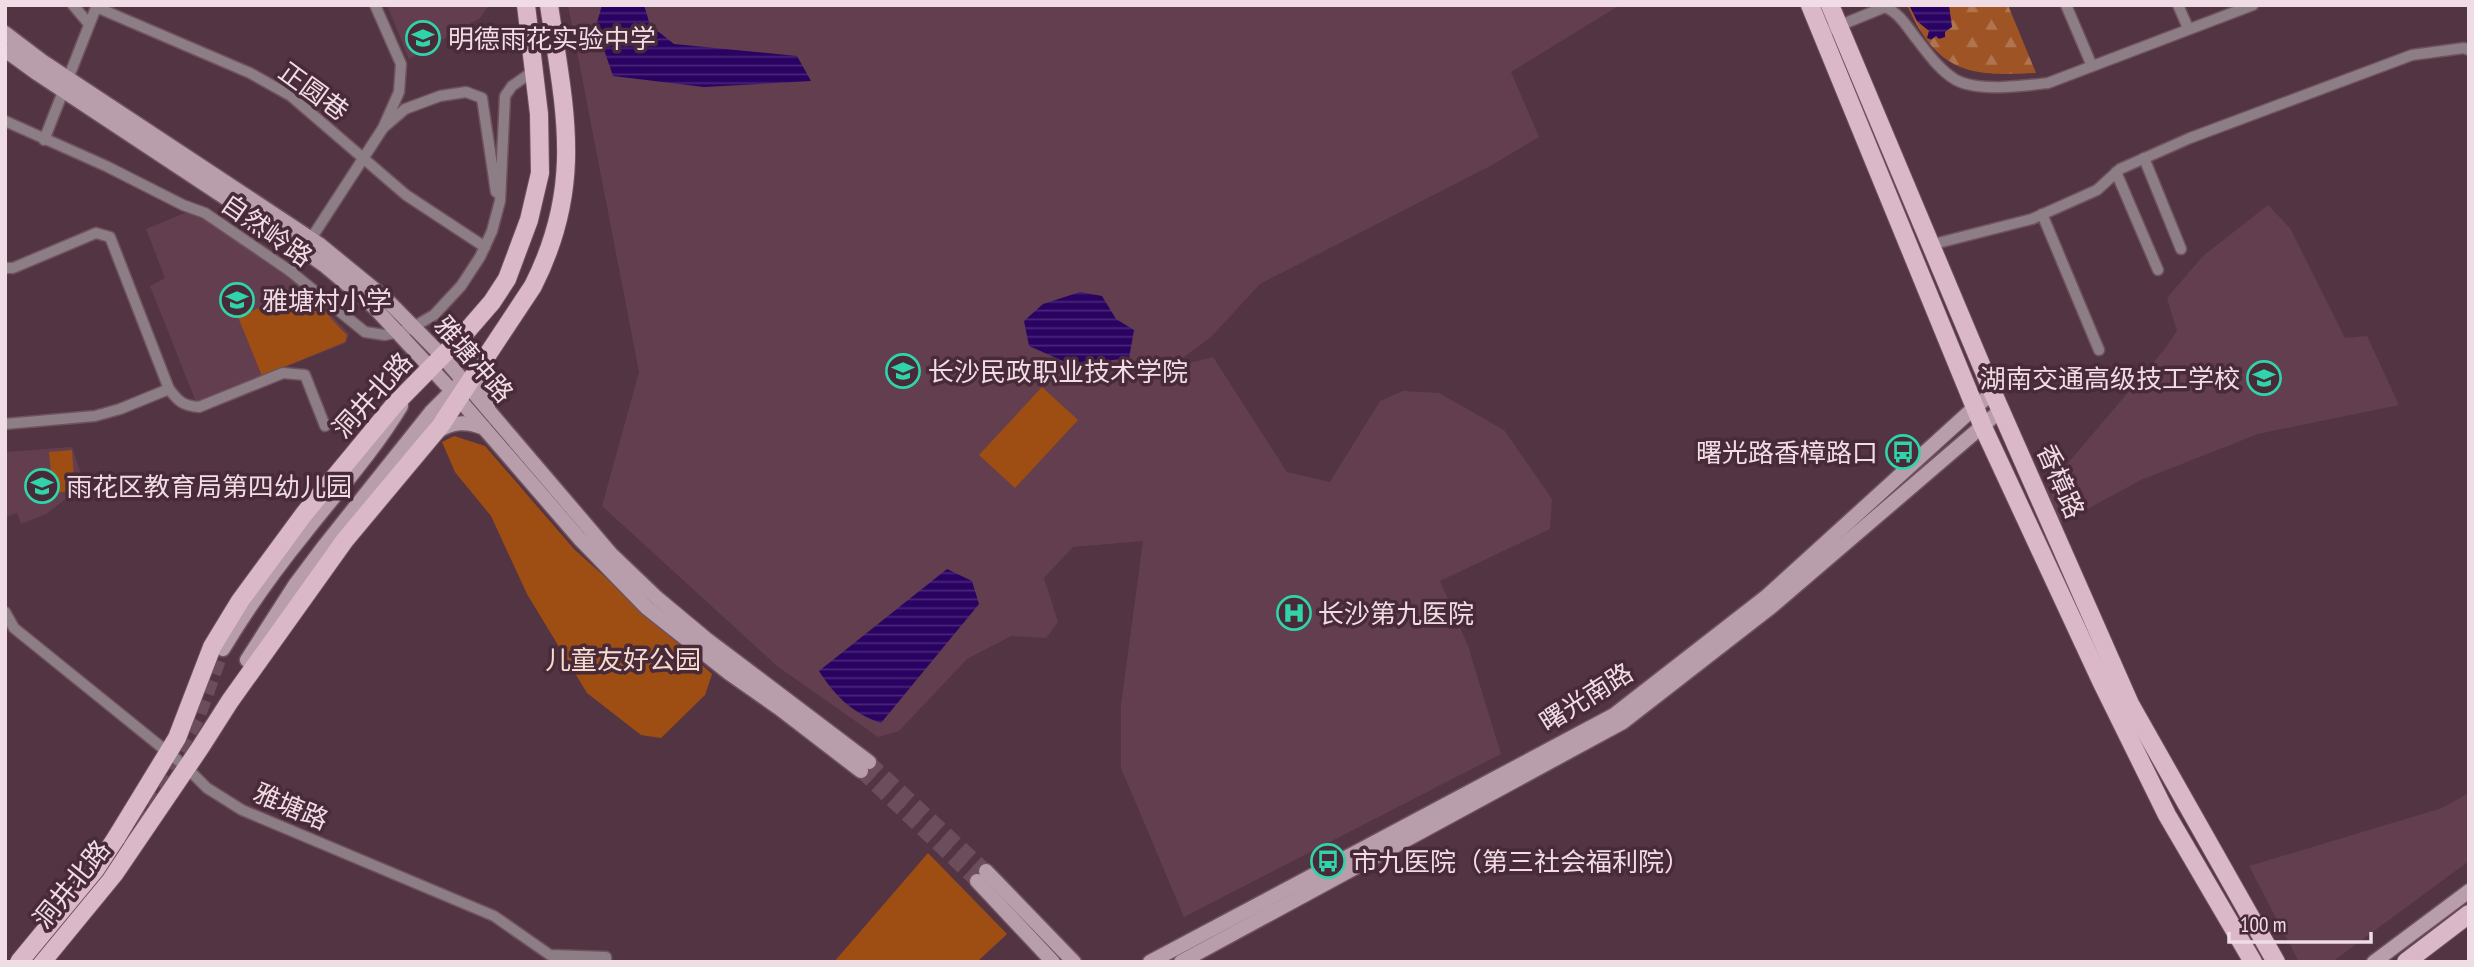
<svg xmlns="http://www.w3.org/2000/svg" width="2474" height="967" font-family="'PT Sans Narrow','Noto Sans SC',sans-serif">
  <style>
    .built { fill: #633e4f }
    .green { fill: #9f4e13 }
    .forest { fill: url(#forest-firs) }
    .water { fill: url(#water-rules) }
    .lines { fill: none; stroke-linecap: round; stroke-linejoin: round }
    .secondary-tunnel { stroke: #6b4d5b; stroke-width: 14; stroke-dasharray: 14 7; stroke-linecap: butt }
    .street-casing { stroke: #6f5260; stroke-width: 13 }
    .secondary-casing { stroke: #6f5260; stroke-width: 17 }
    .primary-casing { stroke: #6f5260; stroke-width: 20 }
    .street { stroke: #8d7d84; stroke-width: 10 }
    .secondary { stroke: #b89eaa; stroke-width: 14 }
    .primary { stroke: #dab8c7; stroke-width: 18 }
    .primary-bridge-casing { stroke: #6f5260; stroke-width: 20; stroke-linecap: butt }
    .primary-bridge { stroke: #dab8c7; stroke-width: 18 }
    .labels { text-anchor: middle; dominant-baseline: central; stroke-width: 7; stroke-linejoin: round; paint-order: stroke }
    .poi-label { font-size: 26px; fill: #f0dce4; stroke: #482a38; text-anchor: start }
    .street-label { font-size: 26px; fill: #f0dce4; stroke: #482a38 }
    .park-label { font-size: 26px; fill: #f6dcce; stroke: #482a38 }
  </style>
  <defs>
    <pattern id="forest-firs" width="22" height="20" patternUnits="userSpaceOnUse" patternTransform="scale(1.75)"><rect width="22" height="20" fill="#9e5425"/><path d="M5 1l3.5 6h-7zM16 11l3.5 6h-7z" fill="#b0744f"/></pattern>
    <pattern id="water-rules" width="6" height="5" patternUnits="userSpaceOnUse" patternTransform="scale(1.75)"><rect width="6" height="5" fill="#290262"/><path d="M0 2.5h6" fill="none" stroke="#482678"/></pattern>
  </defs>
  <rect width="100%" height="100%" fill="#533443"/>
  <g class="built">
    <path d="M387 5H489L480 18 409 59Z"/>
    <path d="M568 5H1620L1511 72 1539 137 1492 165 1260 284 1211 337 1169 368 1213 357 1287 472 1330 482 1380 401 1403 391 1439 393 1504 430 1552 499 1550 529 1440 581 1468 646 1501 754 1184 917 1121 768V705L1143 541 1073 547 1044 578 1058 622 1046 638 1011 636 967 659 899 731 878 737 777 666 602 506 639 372Z"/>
    <path d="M2268 205 2290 228 2345 338 2367 336 2399 405 2258 434 2141 480 2061 523 2046 489 2164 350 2177 331 2167 298 2203 256Z"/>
    <path d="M192 210 221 226 303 287V291L308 290 349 334 346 343 196 402 150 286 165 278 146 229Z"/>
    <path d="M72 447 83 480 75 492 46 514 21 524 17 513 6 517 5 452Z"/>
    <path d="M2469 793V861L2332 962H2299L2249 866 2442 808Z"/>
  </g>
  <g class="green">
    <path d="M301 290V294L307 291C322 306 332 321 347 335L345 342 262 376 238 317 280 299 281 295H290Z"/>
    <path d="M1042 387 1078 420 1015 488 979 455Z"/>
    <path d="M454 436 485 446 574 549 712 674 705 695 661 738 641 735 587 693 527 594 491 516 455 472 442 442Z"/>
    <path d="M72 450 75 491 53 493 49 452Z"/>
    <path d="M928 853 1007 934 977 962H834Z"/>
  </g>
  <path class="forest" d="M1907 5H2008L2036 73C1968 77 1937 72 1907 5Z"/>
  <g class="water">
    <path d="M602 5H644L650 25 674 44 797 56 811 81 704 87 613 76 596 26Z"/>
    <path d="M1909 5H1949L1952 27 1945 32V37L1939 39 1936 36 1931 40 1927 38 1929 31 1917 21Z"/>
    <path d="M1080 292 1102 296 1116 319 1134 330 1129 358 1072 365 1029 346 1024 321 1043 304Z"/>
    <path d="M947 569 972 581 979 604 881 723C852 713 835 696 819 671Z"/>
  </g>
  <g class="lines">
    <g class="secondary-tunnel">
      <path d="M869 762 986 871"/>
      <path d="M861 771 977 881"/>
      <path d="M113 857 151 801 198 718 223 649"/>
    </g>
    <g class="street-casing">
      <g id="street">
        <path d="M73 5 89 24"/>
        <path d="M375 5 401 64 399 92 383 128 405 109 440 96 466 92 482 98 496 192"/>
        <path d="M2066 5 2092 66"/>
        <path d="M2178 5 2188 28"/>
        <path d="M96 7 250 73 291 96 406 195 485 247"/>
        <path d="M1821 33 1885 7C1899 13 1906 25 1915 37 1927 52 1939 70 1956 80 1979 92 2023 86 2048 83L2253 5"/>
        <path d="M5 121 106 166 183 205 205 213 290 271 365 332 385 335 408 330 434 315 461 286 480 257 492 231 500 201 505 96 512 86 535 70"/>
        <path d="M44 140 97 5"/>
        <path d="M2144 158 2181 249"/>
        <path d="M2116 172 2158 270"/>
        <path d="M2042 214 2099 350"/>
        <path d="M1930 245 2032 219 2097 190 2120 169 2190 138 2412 55 2464 48 2469 50"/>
        <path d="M5 268H13L96 233 110 237 169 389C178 401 183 406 199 407L283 373 305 375 325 426"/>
        <path d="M290 271 383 128"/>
        <path d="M5 424 95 416 120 409 169 389"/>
        <path d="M5 612 14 628 186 767 207 788 242 810 494 916 550 955 606 957V962"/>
      </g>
    </g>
    <g class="secondary-casing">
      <g id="secondary">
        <path d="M5 33 42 61 319 244 385 298 443 357 611 554 657 598 705 638 869 762"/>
        <path d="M5 50 38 74 274 230 324 265 374 307 452 391 579 538 647 608 729 673 779 708 861 771"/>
        <path d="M485 361 483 387 488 406"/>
        <path d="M437 432C452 421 467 421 484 428"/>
        <path d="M223 649C247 609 274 571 304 534 337 492 373 452 401 406"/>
        <path d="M247 660 295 585 325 545 431 412 459 384"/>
        <path d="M986 871 1074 962"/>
        <path d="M977 881 1053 962"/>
        <path d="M1150 962 1614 715 1767 596 1975 407 1993 393"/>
        <path d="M1181 962 1623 722 1771 607 2001 410"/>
        <path d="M2374 962 2469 891"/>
      </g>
    </g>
    <g class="primary-casing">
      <g id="primary">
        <path d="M1810 5 1983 427 2101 681 2167 815 2253 962"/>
        <path d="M1830 5 1993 393 2130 704 2276 962"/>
        <path d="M116 838 177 738 212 647 240 601 304 514 395 404 466 332 492 302 507 279 529 220 540 173 539 114 526 5"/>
        <path d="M42 962 115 873 200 748 230 701 345 540 441 425 533 286C584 185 565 111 549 5"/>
        <path d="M2406 962 2469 914"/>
      </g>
    </g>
    <use href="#street" class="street"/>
    <use href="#secondary" class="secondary"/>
    <use href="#primary" class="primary"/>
    <g class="primary-bridge-casing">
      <path id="primary-bridge" d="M19 962 95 870 116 838"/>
    </g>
    <use href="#primary-bridge" class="primary-bridge"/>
  </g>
  <defs>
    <g id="school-ring" transform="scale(1.75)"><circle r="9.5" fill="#482a38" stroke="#30d4aa" stroke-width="1.5"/><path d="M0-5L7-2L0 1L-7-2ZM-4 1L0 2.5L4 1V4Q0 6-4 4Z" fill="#30d4aa"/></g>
    <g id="university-ring" transform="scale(1.75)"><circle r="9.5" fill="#482a38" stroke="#30d4aa" stroke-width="1.5"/><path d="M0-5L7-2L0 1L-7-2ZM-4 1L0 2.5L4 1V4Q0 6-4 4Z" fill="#30d4aa"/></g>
    <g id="bus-ring" transform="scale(1.75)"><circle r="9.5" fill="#482a38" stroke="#30d4aa" stroke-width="1.5"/><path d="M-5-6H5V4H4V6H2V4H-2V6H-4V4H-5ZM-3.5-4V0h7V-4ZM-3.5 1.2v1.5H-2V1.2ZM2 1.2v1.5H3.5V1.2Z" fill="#30d4aa"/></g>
    <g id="hospital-ring" transform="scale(1.75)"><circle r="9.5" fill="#482a38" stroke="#30d4aa" stroke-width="1.5"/><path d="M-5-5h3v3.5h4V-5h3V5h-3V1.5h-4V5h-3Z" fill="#30d4aa"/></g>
  </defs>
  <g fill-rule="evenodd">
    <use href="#school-ring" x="423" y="38"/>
    <use href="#school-ring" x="237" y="300"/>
    <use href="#university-ring" x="903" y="371"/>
    <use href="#school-ring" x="2264" y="378"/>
    <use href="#bus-ring" x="1903" y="452"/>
    <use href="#school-ring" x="42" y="486"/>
    <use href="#hospital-ring" x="1294" y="613"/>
    <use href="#bus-ring" x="1328" y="861"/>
  </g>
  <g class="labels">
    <g class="poi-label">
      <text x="448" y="38">明德雨花实验中学</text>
      <text x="262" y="300">雅塘村小学</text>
      <text x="928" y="371">长沙民政职业技术学院</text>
      <text x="2240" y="378" text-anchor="end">湖南交通高级技工学校</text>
      <text x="1878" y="452" text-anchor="end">曙光路香樟路口</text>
      <text x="66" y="486">雨花区教育局第四幼儿园</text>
      <text x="1318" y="613">长沙第九医院</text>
      <text x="1352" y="861">市九医院（第三社会福利院）</text>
    </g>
    <g class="street-label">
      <text transform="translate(314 91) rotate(36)">正圆巷</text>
      <text transform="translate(267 230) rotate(35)">自然岭路</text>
      <text transform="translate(474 359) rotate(49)">雅塘冲路</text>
      <text transform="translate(372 395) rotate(-48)">洞井北路</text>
      <text transform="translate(2061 481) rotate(66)">香樟路</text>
      <text transform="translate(1586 697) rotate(-32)">曙光南路</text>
      <text transform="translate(291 806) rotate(23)">雅塘路</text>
      <text transform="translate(71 884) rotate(-51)">洞井北路</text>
    </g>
    <g class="park-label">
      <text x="623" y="659">儿童友好公园</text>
    </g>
  </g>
  <rect width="2474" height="967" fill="none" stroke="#f0dce4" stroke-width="14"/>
  <path d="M2229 932v10h142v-10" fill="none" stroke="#f0dce4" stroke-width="3.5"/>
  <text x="2240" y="932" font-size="21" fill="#f0dce4" stroke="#482a38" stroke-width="5" paint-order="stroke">100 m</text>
</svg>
